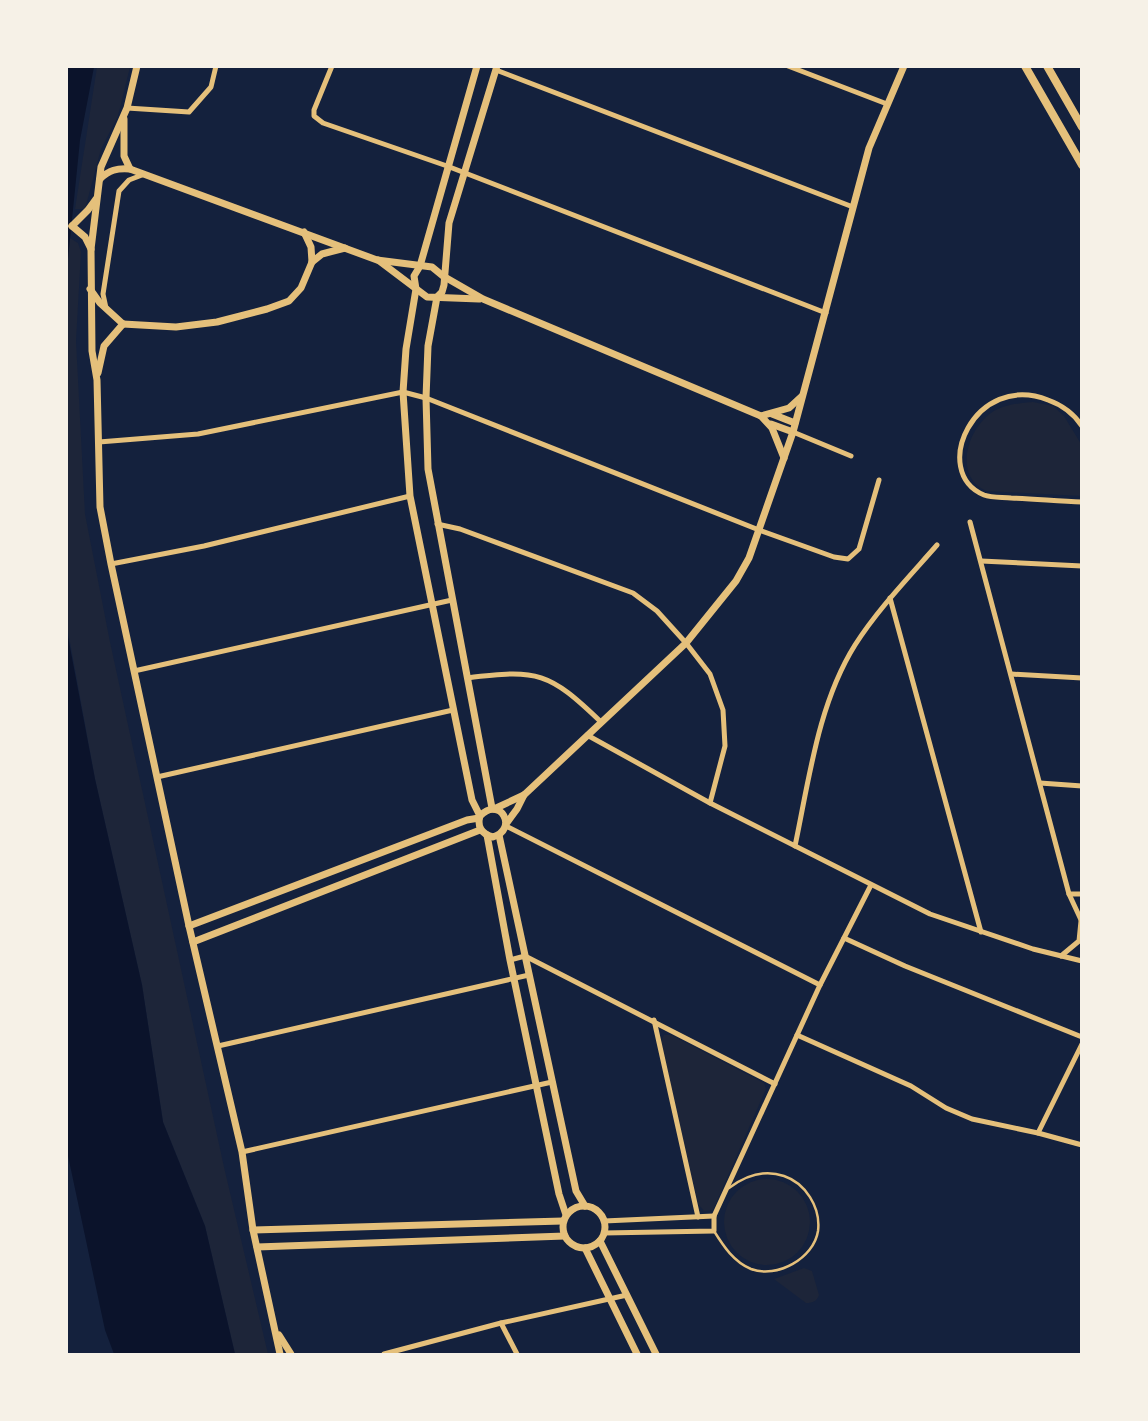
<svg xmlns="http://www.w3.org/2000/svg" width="1148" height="1421" font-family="Karla,sans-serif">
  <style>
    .green { fill: #1d2539 }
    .water { fill: #0b132b }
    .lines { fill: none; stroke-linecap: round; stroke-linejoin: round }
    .service { stroke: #e5c07b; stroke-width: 2.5 }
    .minor { stroke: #e5c07b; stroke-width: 5 }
    .tertiary { stroke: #e5c07b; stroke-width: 7 }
    .secondary { stroke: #e5c07b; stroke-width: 8 }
  </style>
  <rect width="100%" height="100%" fill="#14213d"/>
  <g class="green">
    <path d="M97 67H130L118 116 101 149 85 209H75Z"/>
    <path d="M70 238 78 243 81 252 76 341 85 514 110 642 224 1167 268 1354H235L205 1226 163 1122 142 985 95 779 67 626 66 269Z"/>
    <path d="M1033 402 1053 406 1064 416 1081 444V496L986 491C954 477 966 431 991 413 1002 405 1019 403 1033 402Z"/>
    <path d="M664 1035H671L764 1083 766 1089 713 1210 704 1211 698 1204 661 1041Z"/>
    <circle cx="767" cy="1222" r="43"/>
    <path d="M804 1268 812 1271 819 1295C817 1301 813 1303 806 1303L774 1279Z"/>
  </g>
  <g class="water">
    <path d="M67 67H94L80 140 67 269Z"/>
    <path d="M66 626 95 779 142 985 163 1122 205 1226 235 1354H114L105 1330 67 1151Z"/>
  </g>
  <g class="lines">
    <path class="service" d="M714 1231C724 1247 734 1262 751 1269 777 1279 814 1258 818 1231 821 1207 805 1183 784 1176 764 1169 745 1176 729 1188"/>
    <g class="minor">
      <path d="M332 66 314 110V116L323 123 447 166 826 313"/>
      <path d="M788 66 887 104"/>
      <path d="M496 70 853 207"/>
      <path d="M127 108 189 112 211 87 216 66"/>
      <path d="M106 308 103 294 119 191 129 180 142 175"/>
      <path d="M1082 426C1074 414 1062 405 1048 400 975 371 929 472 984 495 992 498 1003 497 1011 498 1035 499 1058 501 1082 502"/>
      <path d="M793 432 851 456"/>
      <path d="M99 442 198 434 403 392 426 398 759 530 834 557 848 559 859 549 879 480"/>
      <path d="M970 522 1069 894 1082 922"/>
      <path d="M437 524 460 529 633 593 657 611 686 643 710 674 723 710 725 746 710 803"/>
      <path d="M981 561 1082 566"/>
      <path d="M111 564 204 546 410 496"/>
      <path d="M890 598 981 932"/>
      <path d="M134 671 452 600"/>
      <path d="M1011 674 1082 678"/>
      <path d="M467 678C538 669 549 672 601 722"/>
      <path d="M587 735 710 803 930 914 1033 949 1082 961"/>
      <path d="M157 777 453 710"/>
      <path d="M1040 783 1082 786"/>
      <path d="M506 826 820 985"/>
      <path d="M795 846C809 780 818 704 855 645 878 609 909 577 937 545"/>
      <path d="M1069 894H1082"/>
      <path d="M844 938 905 966 1082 1037"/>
      <path d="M1061 956 1079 941 1081 921"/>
      <path d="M510 960 525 956 775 1084"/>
      <path d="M654 1020 698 1217"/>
      <path d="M797 1035 911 1086 946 1108 972 1119 1038 1133 1082 1145"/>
      <path d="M218 1046 529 975"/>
      <path d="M1038 1133 1082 1044"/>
      <path d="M242 1152 552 1082"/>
      <path d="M604 1221 714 1216"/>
      <path d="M604 1233 714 1231V1216L820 985 871 885"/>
      <path d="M501 1323 517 1354"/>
      <path d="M384 1354 501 1323 627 1295"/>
    </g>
    <g class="tertiary">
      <path d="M137 66 127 108 101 167 91 249 92 351 97 380 100 507 111 564 189 926 242 1152 253 1230 280 1354"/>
      <path d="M477 66 420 266 414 276 416 289 406 349 403 392 410 496 472 800 480 816C477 826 481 834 493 837 519 829 500 795 480 816"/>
      <path d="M124 119V156L130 169 377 260 432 267 443 276 483 299 761 416 772 428 784 458"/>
      <path d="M100 179C109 170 117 168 130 169"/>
      <path d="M72 226 88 210 96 199"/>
      <path d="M72 226 85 237 91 249"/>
      <path d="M378 260 427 297 479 299"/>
      <path d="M312 262 322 254 345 248"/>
      <path d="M90 289 100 303 123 324"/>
      <path d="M123 324 176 327 217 322 267 309 289 301 301 288 312 262 311 247 304 232"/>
      <path d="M98 373 104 346 123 324"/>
      <path d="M772 414 795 423"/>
      <path d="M761 416 789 408 801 397"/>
      <path d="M771 424 793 432"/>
      <path d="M492 808 428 469 426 398 428 346 437 297 442 292 444 285 449 223 497 66"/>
      <path d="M494 809 524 795 686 643 736 581 749 558 793 432 869 148 904 66"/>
      <path d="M506 824 517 809 524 795"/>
      <path d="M487 835 510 960 559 1194 566 1215"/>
      <path d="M499 835 576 1191 585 1206"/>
      <path d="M189 926 467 820 479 818"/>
      <path d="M193 942 480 830"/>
      <circle cx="584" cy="1227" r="21"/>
      <path d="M253 1230 563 1221"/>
      <path d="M600 1241 656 1354"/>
      <path d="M257 1247 565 1236"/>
      <path d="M585 1248 637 1354"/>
      <path d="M279 1335 291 1354"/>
    </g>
    <g class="secondary">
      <path d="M1025 66 1082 165"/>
      <path d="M1047 66 1082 127"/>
    </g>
  </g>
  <rect width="1148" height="1421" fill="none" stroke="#f6f1e7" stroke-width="136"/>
</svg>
